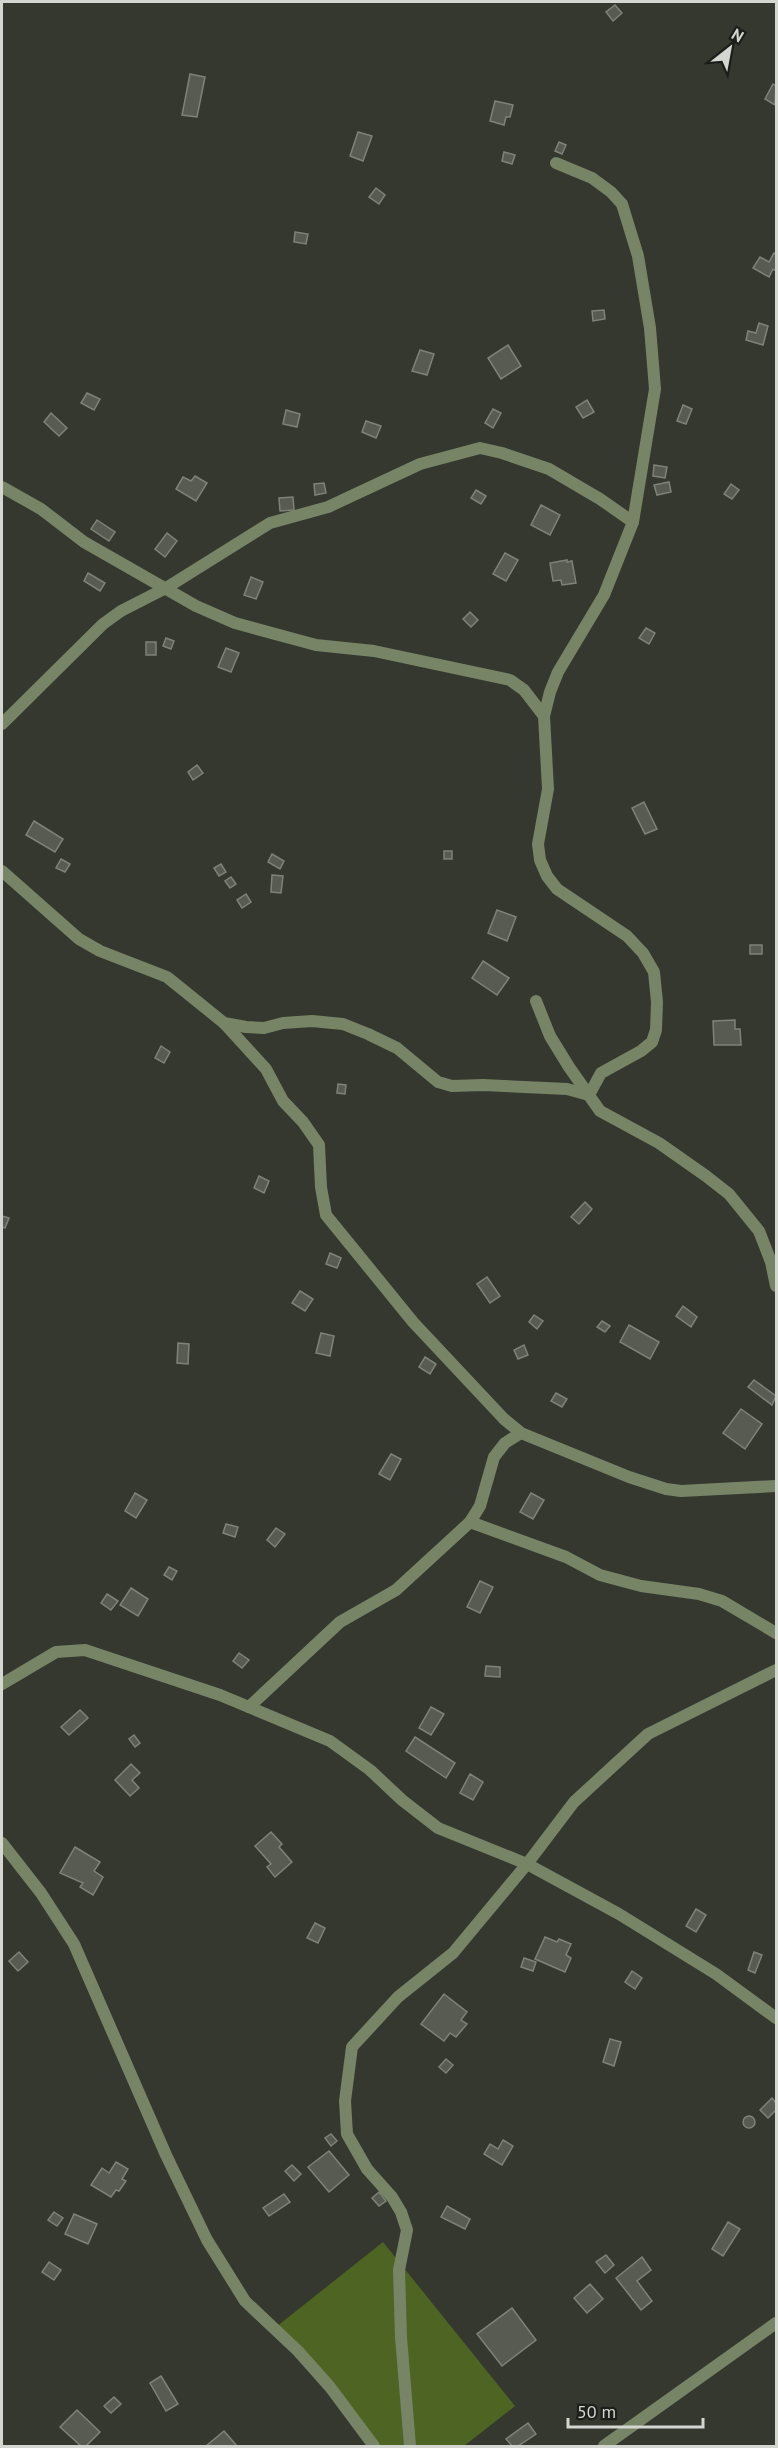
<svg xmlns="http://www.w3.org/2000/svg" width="778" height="2448" font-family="'PT Sans',sans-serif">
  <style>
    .green { fill: #4d6422 }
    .building { fill: #575b52; stroke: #7e8379; stroke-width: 1.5 }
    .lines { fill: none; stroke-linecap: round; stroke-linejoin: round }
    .street { stroke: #778465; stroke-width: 12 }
  </style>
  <rect width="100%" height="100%" fill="#34382f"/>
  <path class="green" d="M383 2242 515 2406 464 2446H373L276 2327Z"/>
  <g class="building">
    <path d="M615 5 622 13 613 21 606 12Z"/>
    <path d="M190 74 205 77 197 117 182 115Z"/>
    <path d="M773 84 776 86 775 105 765 99Z"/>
    <path d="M495 101 513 105 510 117H506L504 125 490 121Z"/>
    <path d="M358 132 372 136 363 161 350 156Z"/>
    <path d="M559 142 566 145 562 154 555 151Z"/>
    <path d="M504 152 515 155 512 164 502 161Z"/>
    <path d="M376 188 385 195 379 204 369 197Z"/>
    <path d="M295 232 308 234 306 244 294 242Z"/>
    <path d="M774 253 776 255V271L773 269 769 277 753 268 760 257 769 262Z"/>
    <path d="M604 310 605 319 593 321 592 311Z"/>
    <path d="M759 323 768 326 763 345 746 340 748 331 756 333Z"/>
    <path d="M508 345 521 366 501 379 488 358Z"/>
    <path d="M420 350 434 354 427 375 412 371Z"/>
    <path d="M87 393 100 399 94 410 81 403Z"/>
    <path d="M587 400 594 412 583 418 576 407Z"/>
    <path d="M683 405 692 409 686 424 677 421Z"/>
    <path d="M493 409 501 413 493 428 485 423Z"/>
    <path d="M286 410 300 414 297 427 283 424Z"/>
    <path d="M51 413 67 428 59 436 44 422Z"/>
    <path d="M366 421 381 426 376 438 362 432Z"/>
    <path d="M654 465 667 467 665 478 653 476Z"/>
    <path d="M195 476 207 483 196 501 176 489 183 477 191 481Z"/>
    <path d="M669 482 671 492 657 495 654 485Z"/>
    <path d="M324 483 326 493 315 495 314 484Z"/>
    <path d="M731 484 739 490 732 499 724 494Z"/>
    <path d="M476 490 486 496 481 504 471 498Z"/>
    <path d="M293 497 294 510 280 511 279 498Z"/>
    <path d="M541 505 560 515 550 535 531 525Z"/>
    <path d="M97 520 115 532 109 541 91 529Z"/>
    <path d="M167 533 177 541 165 557 155 549Z"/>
    <path d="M505 553 518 560 506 581 493 574Z"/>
    <path d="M567 560V562L572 561 576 583 562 585 561 580 553 581 550 563Z"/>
    <path d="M88 573 105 583 100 591 84 581Z"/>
    <path d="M251 577 263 582 256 599 244 595Z"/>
    <path d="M470 612 478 620 471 627 463 619Z"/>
    <path d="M646 628 655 633 649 644 639 638Z"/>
    <path d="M166 638 174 641 171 649 163 646Z"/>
    <rect x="146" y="642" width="10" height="13"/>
    <path d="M226 648 239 653 231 672 218 667Z"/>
    <path d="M197 765 203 773 193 780 188 772Z"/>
    <path d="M644 802 657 829 645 834 632 808Z"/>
    <path d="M34 821 63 839 55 852 26 835Z"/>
    <rect x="444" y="851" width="8" height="8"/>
    <path d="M272 854 284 861 280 869 268 862Z"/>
    <path d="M61 859 70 864 65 872 56 868Z"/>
    <path d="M221 864 226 872 219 876 214 868Z"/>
    <path d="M272 875 283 876 281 893 271 892Z"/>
    <path d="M231 877 236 884 230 888 225 881Z"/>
    <path d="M246 894 251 902 242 908 237 900Z"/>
    <path d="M497 910 516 917 507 941 488 933Z"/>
    <rect x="750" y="945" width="12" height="9"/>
    <path d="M483 961 509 978 497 995 472 978Z"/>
    <path d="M735 1020V1029H740L741 1045H714L713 1021Z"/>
    <path d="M161 1046 170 1052 164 1063 155 1058Z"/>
    <path d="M338 1084 346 1085 345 1094 337 1093Z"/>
    <path d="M259 1176 269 1181 264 1193 254 1188Z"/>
    <path d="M585 1202 592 1209 579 1224 571 1217Z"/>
    <path d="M2 1216 9 1218 5 1228 2 1227Z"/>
    <path d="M330 1253 341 1258 337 1268 326 1264Z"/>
    <path d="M487 1277 500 1296 490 1303 477 1284Z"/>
    <path d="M300 1291 313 1299 305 1311 292 1303Z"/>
    <path d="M683 1306 697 1317 691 1327 676 1316Z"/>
    <path d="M534 1315 543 1321 537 1329 529 1322Z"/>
    <path d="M602 1321 610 1326 605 1332 597 1327Z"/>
    <path d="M629 1325 659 1342 650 1359 620 1342Z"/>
    <path d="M321 1333 334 1336 330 1356 316 1353Z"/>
    <path d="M178 1343 189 1344 188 1364 177 1363Z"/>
    <path d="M524 1345 528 1355 518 1359 514 1350Z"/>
    <path d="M425 1357 436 1364 430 1374 419 1367Z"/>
    <path d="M754 1380 776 1396 772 1405 748 1387Z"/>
    <path d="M556 1393 567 1399 562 1407 551 1401Z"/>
    <path d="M741 1409 762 1424 745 1449 723 1433Z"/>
    <path d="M391 1454 401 1459 390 1480 379 1474Z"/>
    <path d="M135 1493 147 1500 136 1518 125 1511Z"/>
    <path d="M531 1493 544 1500 533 1519 520 1512Z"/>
    <path d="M226 1524 238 1527 235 1537 223 1533Z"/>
    <path d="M276 1528 285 1534 275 1547 267 1540Z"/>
    <path d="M169 1567 177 1571 172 1580 164 1575Z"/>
    <path d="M480 1581 493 1587 480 1613 467 1607Z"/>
    <path d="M131 1588 148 1599 138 1616 120 1605Z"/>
    <path d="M107 1594 118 1601 111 1610 101 1603Z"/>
    <path d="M239 1653 249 1660 242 1668 233 1661Z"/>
    <path d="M486 1666 500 1667V1677L485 1676Z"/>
    <path d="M431 1707 444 1714 431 1735 419 1728Z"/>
    <path d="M80 1710 88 1718 69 1735 61 1727Z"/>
    <path d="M134 1735 140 1743 135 1747 129 1739Z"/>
    <path d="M415 1737 455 1763 446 1778 406 1751Z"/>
    <path d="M131 1764 140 1773 132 1780 139 1788 130 1796 115 1780Z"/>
    <path d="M470 1774 483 1782 473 1800 460 1793Z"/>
    <path d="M271 1832 282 1844 279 1847 292 1862 275 1877 267 1867 271 1864 255 1846Z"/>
    <path d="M75 1847 100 1862 94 1871 103 1877 93 1895 80 1887 83 1883 60 1873Z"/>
    <path d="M696 1909 706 1915 696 1932 686 1926Z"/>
    <path d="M315 1923 325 1928 318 1943 307 1938Z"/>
    <path d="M545 1937 557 1942 559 1939 571 1944 566 1955 571 1958 565 1972 535 1959Z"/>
    <path d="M19 1952 28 1962 18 1971 9 1961Z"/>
    <path d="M754 1952 762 1955 755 1973 748 1970Z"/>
    <path d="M524 1958 536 1962 533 1971 521 1967Z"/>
    <path d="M632 1971 642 1978 635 1989 625 1982Z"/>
    <path d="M444 1994 467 2012 461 2020 467 2024 456 2037 450 2033 444 2041 421 2024Z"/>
    <path d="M610 2039 621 2042 614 2066 603 2062Z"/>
    <path d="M446 2059 453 2065 446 2073 439 2067Z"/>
    <path d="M772 2098 776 2103V2110L768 2118 760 2110Z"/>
    <circle cx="749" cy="2122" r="6"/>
    <path d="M331 2134 337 2141 331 2146 325 2138Z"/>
    <path d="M503 2140 513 2146 502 2165 484 2154 490 2144 498 2149Z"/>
    <path d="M329 2151 349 2175 329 2192 308 2167Z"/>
    <path d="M116 2162 128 2169 122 2179 126 2181 119 2191 116 2190 111 2197 91 2185 102 2168 109 2173Z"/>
    <path d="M292 2165 301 2174 294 2181 285 2171Z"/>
    <path d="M379 2192 386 2201 379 2206 372 2198Z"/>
    <path d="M284 2194 290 2202 269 2216 263 2208Z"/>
    <path d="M447 2206 470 2219 465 2229 441 2217Z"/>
    <path d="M54 2212 63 2218 57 2226 48 2220Z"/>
    <path d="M74 2214 97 2224 88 2244 65 2234Z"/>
    <path d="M728 2222 740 2229 723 2256 712 2249Z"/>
    <path d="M606 2255 614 2265 605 2273 596 2262Z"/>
    <path d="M642 2257 651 2270 637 2281 652 2301 641 2310 616 2278Z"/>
    <path d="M49 2262 61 2270 54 2280 42 2272Z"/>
    <path d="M590 2284 603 2299 587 2313 574 2298Z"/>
    <path d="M512 2308 536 2340 502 2366 477 2334Z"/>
    <path d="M161 2376 178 2404 166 2411 150 2383Z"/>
    <path d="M114 2397 121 2404 111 2413 104 2406Z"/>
    <path d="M77 2410 100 2432 86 2446H81L60 2427Z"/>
    <path d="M528 2423 536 2434 518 2446H512L506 2439Z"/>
    <path d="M224 2431 237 2446H206Z"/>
  </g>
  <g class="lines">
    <g class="street">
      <path d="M2 487 41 509 84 542 196 606 235 623 316 645 374 651 510 680 524 690 544 716"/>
      <path d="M2 724 103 624 121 611 166 588 270 523 328 507 420 464 480 448 502 453 549 469 600 499 633 522"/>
      <path d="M2 871 79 939 100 951 167 977 224 1023 246 1027 264 1028 283 1023 312 1021 343 1024 368 1034 397 1048 438 1082 452 1086 483 1085 567 1089 589 1095 601 1073 641 1051 652 1042 656 1030 657 1002 654 972 643 953 627 936 557 889 547 876 540 860 538 844 548 789 544 716 550 692 558 672 604 595 633 522 655 389 650 328 638 256 622 204 611 192 592 178 556 163"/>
      <path d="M536 1001 550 1036 569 1067 600 1111 659 1143 706 1176 729 1194 759 1231 771 1262 776 1286"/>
      <path d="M224 1023 266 1069 283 1101 303 1122 319 1145 321 1187 326 1215 413 1322 504 1419 521 1433 629 1477 666 1489 681 1491 776 1486"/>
      <path d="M470 1522 566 1557 600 1575 641 1586 699 1594 722 1601 776 1633"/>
      <path d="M2 1684 56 1652 85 1650 220 1695 330 1741 370 1770 402 1800 438 1828 527 1864 619 1914 716 1974 776 2018"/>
      <path d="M249 1707 340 1622 396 1590 470 1522 480 1506 494 1457 505 1443 521 1433"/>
      <path d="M2 1843 41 1893 74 1944 166 2155 207 2240 245 2301 298 2351 330 2387 374 2446"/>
      <path d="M410 2446 401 2337 399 2270 407 2230 401 2212 392 2197 367 2169 347 2134 345 2101 352 2047 398 1997 453 1953 527 1864 574 1802 648 1734 776 1670"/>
      <path d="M604 2446 776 2323"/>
    </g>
  </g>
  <rect width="778" height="2448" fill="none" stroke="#d4d7d1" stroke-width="6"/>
  <g transform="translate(730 48) rotate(31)" stroke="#1d1e1b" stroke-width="4.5" paint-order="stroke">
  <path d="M0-4.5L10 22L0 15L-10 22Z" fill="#d4d7d1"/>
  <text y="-9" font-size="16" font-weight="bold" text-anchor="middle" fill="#d4d7d1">N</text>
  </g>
  <path d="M568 2418v9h135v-9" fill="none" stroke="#d4d7d1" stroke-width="3"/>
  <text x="577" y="2418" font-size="18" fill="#d4d7d1" stroke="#1d1e1b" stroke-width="4.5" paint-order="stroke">50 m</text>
</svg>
